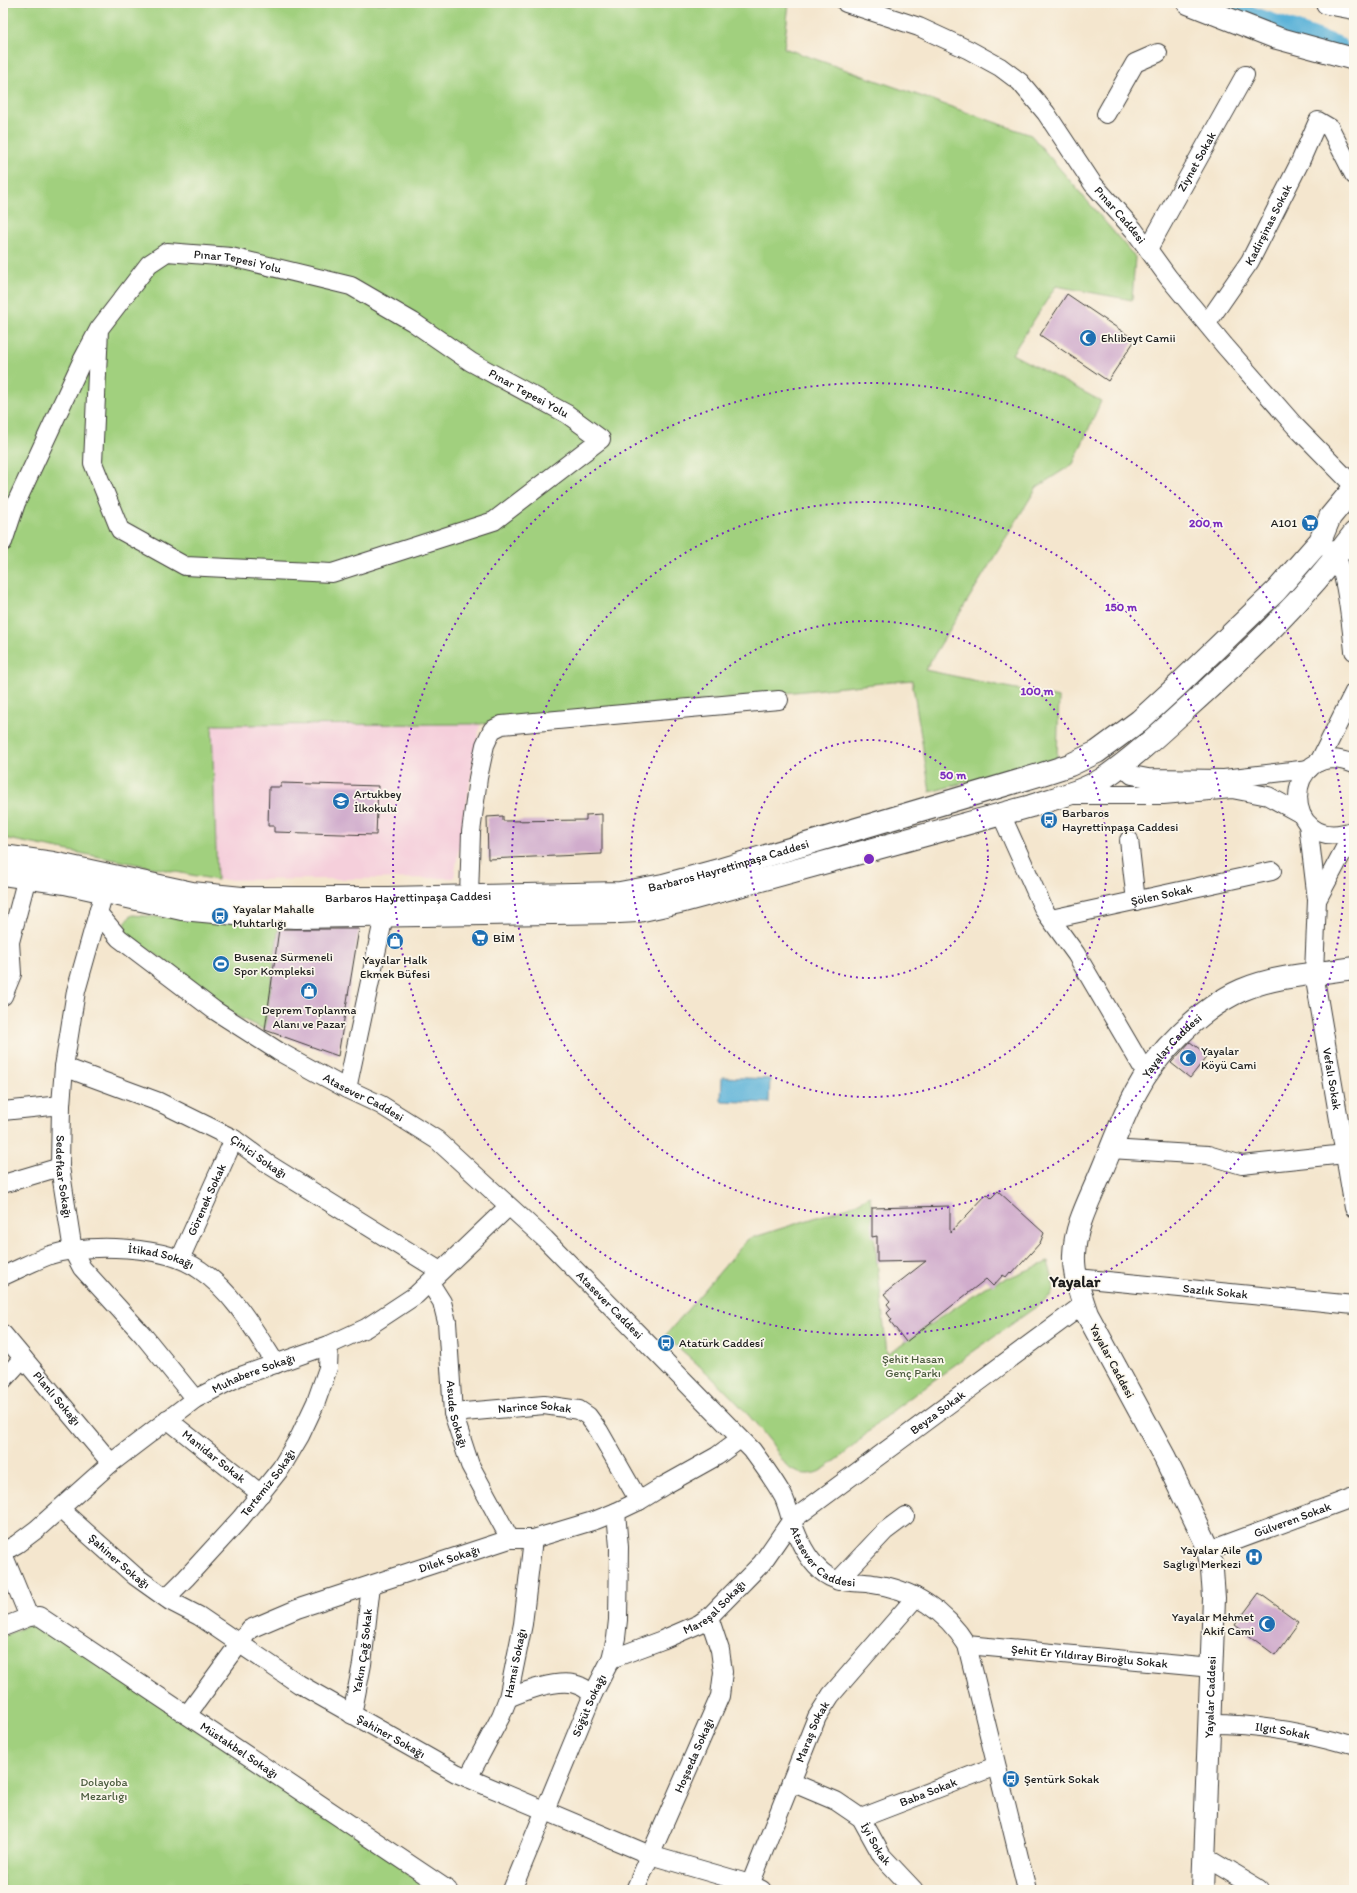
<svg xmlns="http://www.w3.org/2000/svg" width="1357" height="1893" font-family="Itim,sans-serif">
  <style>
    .built { fill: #f5cfdb }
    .green { fill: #a1d07e; stroke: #5e764d }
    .water { fill: #5cb2d8; stroke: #3c677a }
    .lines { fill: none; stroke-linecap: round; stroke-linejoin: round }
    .canal { stroke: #5cb2d8; stroke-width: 17 }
    .building { fill: #d0accc }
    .street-casing { stroke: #3c3a37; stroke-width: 20 }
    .secondary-casing { stroke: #3c3a37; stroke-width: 24 }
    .street { stroke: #fff; stroke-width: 18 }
    .secondary { stroke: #fff; stroke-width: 22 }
    .ring { fill: none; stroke: #7b2cbf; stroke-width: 2; stroke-dasharray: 2 4 }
    .labels { text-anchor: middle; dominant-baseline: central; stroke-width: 3.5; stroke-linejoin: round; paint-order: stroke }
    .street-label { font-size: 12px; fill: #1c1c1c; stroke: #fbf7ec }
    .poi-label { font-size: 12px; fill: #1c1c1c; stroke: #fbf7ec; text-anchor: start }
    .park-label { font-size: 12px; fill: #4b5b3e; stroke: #fbf7ec }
    .district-label { font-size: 16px; font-weight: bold; fill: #1c1c1c; stroke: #fbf7ec }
    .centre { fill: #7b2cbf; stroke: #fbf7ec; stroke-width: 2 }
    .ring-label { font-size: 12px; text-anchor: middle; font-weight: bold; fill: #7b2cbf; stroke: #fbf7ec; stroke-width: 3.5; stroke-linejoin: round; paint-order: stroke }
  </style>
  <rect width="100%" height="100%" fill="#fbf7ec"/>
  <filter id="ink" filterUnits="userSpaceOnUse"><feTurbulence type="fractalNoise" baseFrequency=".025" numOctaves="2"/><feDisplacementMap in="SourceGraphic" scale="8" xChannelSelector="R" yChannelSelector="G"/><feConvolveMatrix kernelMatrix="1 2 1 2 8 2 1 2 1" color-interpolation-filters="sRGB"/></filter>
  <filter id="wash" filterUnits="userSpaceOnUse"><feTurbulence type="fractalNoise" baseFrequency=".012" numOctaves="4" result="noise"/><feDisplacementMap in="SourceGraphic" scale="16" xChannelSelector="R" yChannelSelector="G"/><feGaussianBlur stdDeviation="0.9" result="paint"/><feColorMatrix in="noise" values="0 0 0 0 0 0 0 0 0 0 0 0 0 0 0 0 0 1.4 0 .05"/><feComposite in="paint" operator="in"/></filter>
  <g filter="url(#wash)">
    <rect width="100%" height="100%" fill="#f4e6ce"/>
    <path class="built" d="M480 724 454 878 217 880 212 725Z"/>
    <g class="green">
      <path d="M3 3H789L784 48 1031 135 1135 257 1132 300 1056 286 1012 354 1101 401 1073 464 1037 487 925 670 1059 698 1057 758 930 792 912 680 480 724 212 725 217 880 3 838Z"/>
      <path d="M132 915 279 925 265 1030 234 1015 184 974 129 936 125 930C125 923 126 920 132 915Z"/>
      <path d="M870 1196 887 1354 985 1287 1048 1262C1051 1273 1057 1287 1050 1297 998 1334 945 1371 895 1409 869 1428 849 1455 820 1471 812 1475 802 1475 794 1471 784 1467 777 1450 770 1441 739 1401 703 1368 665 1336L748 1239 849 1207Z"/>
      <path d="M36 1622 438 1890H3V1636Z"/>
    </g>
    <path class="water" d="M722 1077 770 1079 769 1103 721 1101Z"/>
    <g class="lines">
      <path class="canal" d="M1218 3 1339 45"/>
    </g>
    <g id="blocks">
      <g class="building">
        <path d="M1067 294 1135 340 1108 381 1040 335Z"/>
        <path d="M281 783 378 786 376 835 274 832V826H268L269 787H281Z"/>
        <path d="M602 814V854L488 859 487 817 503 816V821L586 820V815Z"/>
        <path d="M279 929H359L338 1056 265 1030Z"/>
        <path d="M1190 1042 1208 1055 1190 1078 1171 1063Z"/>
        <path d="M998 1191 1044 1233 1040 1243 1012 1274 1010 1272 1006 1277 1003 1275 993 1286 986 1279 906 1342 890 1321 892 1320 887 1313 891 1309 887 1304 890 1301 884 1294 926 1261 877 1262V1236L872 1237V1208L950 1206V1233L987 1194 991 1198Z"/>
        <path d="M1259 1593 1299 1622 1275 1655 1235 1625Z"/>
      </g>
    </g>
  </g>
  <g filter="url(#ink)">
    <use href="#blocks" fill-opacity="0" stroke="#3c3a37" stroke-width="1"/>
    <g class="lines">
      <g class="street-casing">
        <g id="street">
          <path id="s1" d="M846 3 919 27 969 50 1000 67 1020 82 1046 113 1093 184 1134 230 1168 277 1224 345 1295 426 1354 486"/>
          <path d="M1106 114 1135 63 1158 53"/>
          <path id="s2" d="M1148 249 1245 75"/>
          <path id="s3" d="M1207 323 1250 261 1300 162 1318 121 1330 128 1354 175"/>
          <path d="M1320 541C1325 546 1332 551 1336 557 1346 571 1352 632 1354 651"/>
          <path id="s4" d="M3 542 16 503 82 361 99 329 149 264 167 252 231 257 351 286 413 322 471 362 567 414 601 439 494 521 332 573 185 566 120 530 93 463 99 329"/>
          <path d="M1319 762 1354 692"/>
          <path d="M1122 764 1132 775 1148 778 1224 779 1309 769"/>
          <path d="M1354 764C1280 734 1279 859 1354 830"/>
          <path d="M1071 795H1163L1232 789 1268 796 1301 814"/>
          <path d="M1001 814 1044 910 1076 954 1147 1075"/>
          <path id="s5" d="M1308 824 1317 900 1314 973 1354 1208"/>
          <path d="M1129 840 1136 901"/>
          <path id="s6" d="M104 892 98 913 119 938 214 1010 278 1051 347 1089 381 1105 437 1140 545 1239 752 1450C763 1465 774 1480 783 1496 787 1504 789 1513 792 1522 799 1541 806 1557 821 1571 837 1585 854 1581 873 1584 913 1589 946 1611 967 1645L1027 1890"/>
          <path d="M469 896 471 832 478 778 485 745 492 730 502 725 779 700"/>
          <path d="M1317 900 1354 831"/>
          <path id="s7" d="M98 913 76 991 64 1067 61 1105 60 1167 73 1251 82 1268 143 1335 195 1399"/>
          <path id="s8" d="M1051 919 1272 871"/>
          <path d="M3 996 12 974 10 942 27 877"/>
          <path id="s9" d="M64 1067 159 1102 234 1139 268 1164 440 1271"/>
          <path d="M347 1089 387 902"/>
          <path d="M3 1111 61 1105"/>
          <path d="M1110 1149 1208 1155 1242 1165 1345 1154"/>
          <path d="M3 1184 60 1167"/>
          <path id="s10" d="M180 1259 234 1139"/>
          <path id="s11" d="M3 1276C19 1269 34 1261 50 1255 89 1243 166 1245 200 1270 233 1292 255 1331 276 1364"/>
          <path id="s12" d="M1077 1278 1354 1305"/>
          <path id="s13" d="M430 1283 442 1302 447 1322 453 1413 470 1465 510 1539"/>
          <path id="s14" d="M3 1334 111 1463"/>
          <path d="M3 1380 23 1358"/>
          <path id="s15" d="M453 1413 544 1405 579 1410 588 1416 599 1431 639 1501"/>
          <path id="s16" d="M167 1419 261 1494"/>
          <path id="s17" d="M60 1509 135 1576 170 1601 199 1616 299 1684 456 1773 650 1855 750 1884 762 1890"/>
          <path id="s18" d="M1208 1551 1354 1497"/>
          <path id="s19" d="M3 1552 17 1544 37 1529 111 1463 195 1399 238 1377 329 1345 366 1328 416 1295 508 1207"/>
          <path d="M3 1554 29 1617"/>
          <path d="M838 1581 885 1531 905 1516"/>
          <path id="s20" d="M166 1598 186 1578 241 1518 281 1468 300 1436 316 1402 328 1368 329 1345"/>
          <path id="s21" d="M3 1627 29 1617 39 1616 448 1890"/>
          <path id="s22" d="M967 1645 1212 1668"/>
          <path id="s23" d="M611 1659 662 1640 699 1624 709 1617 762 1563 791 1521 1084 1304"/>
          <path d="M508 1698C525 1691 562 1677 580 1686 585 1688 589 1692 593 1694"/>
          <path id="s24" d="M187 1715 250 1629 297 1609 510 1539H533L596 1520 616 1512 639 1501 665 1485 717 1456 740 1439"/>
          <path id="s25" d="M352 1715 362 1664 371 1585"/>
          <path id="s26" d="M1210 1724C1258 1724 1308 1733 1354 1747"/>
          <path id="s27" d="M468 1778 501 1716 508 1698 523 1624 533 1539"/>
          <path id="s28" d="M791 1782 836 1801 861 1818 882 1856 914 1890"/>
          <path id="s29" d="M861 1818 996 1766"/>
          <path d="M1205 1857 1260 1890"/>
          <path id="s30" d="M512 1890 593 1694 611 1659 616 1638 618 1620 619 1547 616 1512"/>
          <path id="s31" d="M635 1890 720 1696 723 1672 720 1650 709 1617"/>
          <path id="s32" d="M748 1890 817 1717 831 1695 916 1597"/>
        </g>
      </g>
      <g class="secondary-casing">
        <g id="secondary">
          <path d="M1188 3 1277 38 1354 59"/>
          <path d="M1327 3 1354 8"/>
          <path id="s33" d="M3 856 53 863 192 893 242 898H388L620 893 663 885 722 869 1042 774 1070 765 1097 752 1139 721 1175 688 1276 591 1320 541 1330 517 1354 488"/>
          <path d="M3 874 65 883 182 909 246 915 296 917 619 912 638 911 684 901 1031 806C1055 798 1082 792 1104 778 1132 759 1160 733 1185 710 1246 655 1305 600 1354 533"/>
          <path id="s34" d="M1203 1890 1214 1598 1212 1569 1207 1545 1165 1458 1087 1314C1081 1296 1073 1274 1074 1255 1075 1226 1089 1201 1100 1175 1112 1147 1122 1118 1136 1092 1156 1053 1201 1008 1242 990 1277 975 1317 974 1354 968"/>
        </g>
      </g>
      <use href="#street" class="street"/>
      <use href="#secondary" class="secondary"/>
    </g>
  </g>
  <g class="ring">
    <circle cx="869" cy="859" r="119"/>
    <circle cx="869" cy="859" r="238"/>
    <circle cx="869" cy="859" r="357"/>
    <circle cx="869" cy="859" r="476"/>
  </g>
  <defs>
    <g id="mosque-disc" transform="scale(0.9)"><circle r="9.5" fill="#1f6fb2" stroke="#fbf7ec"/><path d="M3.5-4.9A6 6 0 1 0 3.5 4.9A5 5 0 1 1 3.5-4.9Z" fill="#fff"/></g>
    <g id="supermarket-disc" transform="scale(0.9)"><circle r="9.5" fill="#1f6fb2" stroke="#fbf7ec"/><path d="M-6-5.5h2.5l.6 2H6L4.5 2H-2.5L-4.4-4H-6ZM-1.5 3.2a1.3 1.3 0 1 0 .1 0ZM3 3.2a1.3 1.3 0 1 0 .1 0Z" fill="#fff"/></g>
    <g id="school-disc" transform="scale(0.9)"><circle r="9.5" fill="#1f6fb2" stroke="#fbf7ec"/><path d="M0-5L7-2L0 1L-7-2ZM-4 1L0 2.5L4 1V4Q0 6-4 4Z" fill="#fff"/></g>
    <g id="bus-disc" transform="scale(0.9)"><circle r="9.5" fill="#1f6fb2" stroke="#fbf7ec"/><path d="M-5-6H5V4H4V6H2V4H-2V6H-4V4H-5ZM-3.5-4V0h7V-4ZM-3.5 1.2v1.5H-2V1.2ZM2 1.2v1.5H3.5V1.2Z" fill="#fff"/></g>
    <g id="shop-disc" transform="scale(0.9)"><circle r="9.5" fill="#1f6fb2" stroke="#fbf7ec"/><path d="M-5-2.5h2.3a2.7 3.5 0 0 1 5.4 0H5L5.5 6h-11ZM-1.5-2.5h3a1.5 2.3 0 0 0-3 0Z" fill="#fff"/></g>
    <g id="stadium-disc" transform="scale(0.9)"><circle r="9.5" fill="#1f6fb2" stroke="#fbf7ec"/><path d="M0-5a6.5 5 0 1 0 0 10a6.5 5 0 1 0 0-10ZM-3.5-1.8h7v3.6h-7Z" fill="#fff"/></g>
    <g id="hospital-disc" transform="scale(0.9)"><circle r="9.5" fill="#1f6fb2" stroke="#fbf7ec"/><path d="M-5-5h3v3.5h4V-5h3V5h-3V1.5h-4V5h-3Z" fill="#fff"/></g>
  </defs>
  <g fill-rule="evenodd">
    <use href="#mosque-disc" x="1088" y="338"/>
    <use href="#supermarket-disc" x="1310" y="523"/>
    <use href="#school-disc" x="341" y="801"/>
    <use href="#bus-disc" x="1049" y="820"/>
    <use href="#bus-disc" x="220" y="916"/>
    <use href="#supermarket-disc" x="480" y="938"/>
    <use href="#shop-disc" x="395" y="941"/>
    <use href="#stadium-disc" x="221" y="964"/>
    <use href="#shop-disc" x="309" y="991"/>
    <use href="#mosque-disc" x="1188" y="1058"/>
    <use href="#bus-disc" x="666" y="1343"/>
    <use href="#hospital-disc" x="1254" y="1557"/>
    <use href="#mosque-disc" x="1267" y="1624"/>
    <use href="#bus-disc" x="1011" y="1779"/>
  </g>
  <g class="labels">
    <g class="street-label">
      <text stroke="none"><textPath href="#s2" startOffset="100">Ziynet Sokak</textPath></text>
      <text stroke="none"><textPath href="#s1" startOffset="359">Pınar Caddesi</textPath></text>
      <text stroke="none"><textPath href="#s3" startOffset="116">Kadirşinas Sokak</textPath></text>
      <text stroke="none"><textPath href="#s4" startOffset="409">Pınar Tepesi Yolu</textPath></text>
      <text stroke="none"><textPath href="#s4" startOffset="733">Pınar Tepesi Yolu</textPath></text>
      <text stroke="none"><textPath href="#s33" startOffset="733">Barbaros Hayrettinpaşa Caddesi</textPath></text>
      <text stroke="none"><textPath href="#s8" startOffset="113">Şölen Sokak</textPath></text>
      <text stroke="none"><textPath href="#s33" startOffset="409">Barbaros Hayrettinpaşa Caddesi</textPath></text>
      <text stroke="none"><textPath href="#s34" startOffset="901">Yayalar Caddesi</textPath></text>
      <text stroke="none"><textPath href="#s5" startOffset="257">Vefalı Sokak</textPath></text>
      <text stroke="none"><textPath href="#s6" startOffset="347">Atasever Caddesi</textPath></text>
      <text stroke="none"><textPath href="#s9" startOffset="215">Çinici Sokağı</textPath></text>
      <text stroke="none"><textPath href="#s7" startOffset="268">Sedefkar Sokağı</textPath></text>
      <text stroke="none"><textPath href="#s10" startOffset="65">Görenek Sokak</textPath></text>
      <text stroke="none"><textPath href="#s11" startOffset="164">İtikad Sokağı</textPath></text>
      <text stroke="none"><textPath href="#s12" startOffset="139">Sazlık Sokak</textPath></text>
      <text stroke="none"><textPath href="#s6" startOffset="671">Atasever Caddesi</textPath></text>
      <text transform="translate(1112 1361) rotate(62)">Yayalar Caddesi</text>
      <text stroke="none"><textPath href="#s19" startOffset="310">Muhabere Sokağı</textPath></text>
      <text stroke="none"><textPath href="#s14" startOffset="84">Planlı Sokağı</textPath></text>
      <text stroke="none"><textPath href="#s15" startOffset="82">Narince Sokak</textPath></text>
      <text stroke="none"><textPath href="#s23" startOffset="416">Beyza Sokak</textPath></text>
      <text stroke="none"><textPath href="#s13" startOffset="136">Asude Sokağı</textPath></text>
      <text stroke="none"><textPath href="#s16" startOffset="60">Manidar Sokak</textPath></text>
      <text stroke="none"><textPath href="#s20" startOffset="154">Tertemiz Sokağı</textPath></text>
      <text stroke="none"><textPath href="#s18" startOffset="90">Gülveren Sokak</textPath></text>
      <text stroke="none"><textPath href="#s6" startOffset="1007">Atasever Caddesi</textPath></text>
      <text stroke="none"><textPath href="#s24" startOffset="318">Dilek Sokağı</textPath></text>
      <text stroke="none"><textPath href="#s17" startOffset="79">Şahiner Sokağı</textPath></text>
      <text stroke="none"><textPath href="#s23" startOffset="117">Mareşal Sokağı</textPath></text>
      <text stroke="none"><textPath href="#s25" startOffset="65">Yakın Çağ Sokak</textPath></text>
      <text stroke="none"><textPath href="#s22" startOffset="123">Şehit Er Yıldıray Biroğlu Sokak</textPath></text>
      <text stroke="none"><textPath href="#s27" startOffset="125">Hamsi Sokağı</textPath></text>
      <text stroke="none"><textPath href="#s34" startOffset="193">Yayalar Caddesi</textPath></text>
      <text stroke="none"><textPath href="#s30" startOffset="200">Söğüt Sokağı</textPath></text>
      <text stroke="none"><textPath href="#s26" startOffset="73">Ilgıt Sokak</textPath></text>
      <text stroke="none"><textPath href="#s32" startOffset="171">Maraş Sokak</textPath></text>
      <text stroke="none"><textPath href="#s17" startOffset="403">Şahiner Sokağı</textPath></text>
      <text stroke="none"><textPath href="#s21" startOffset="279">Müstakbel Sokağı</textPath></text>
      <text stroke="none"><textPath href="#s31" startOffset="147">Hoşseda Sokağı</textPath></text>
      <text stroke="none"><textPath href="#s29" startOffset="72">Baba Sokak</textPath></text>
      <text stroke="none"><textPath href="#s28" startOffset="109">İyi Sokak</textPath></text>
    </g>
    <g class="poi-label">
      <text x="1101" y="338">Ehlibeyt Camii</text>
      <text x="1297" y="523" text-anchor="end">A101</text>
      <text x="354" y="794">Artukbey<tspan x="354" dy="14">İlkokulu</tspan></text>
      <text x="1062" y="813">Barbaros<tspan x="1062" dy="14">Hayrettinpaşa Caddesi</tspan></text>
      <text x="233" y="909">Yayalar Mahalle<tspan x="233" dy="14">Muhtarlığı</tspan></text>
      <text x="493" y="938">BİM</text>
      <text x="234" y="957">Busenaz Sürmeneli<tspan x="234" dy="14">Spor Kompleksi</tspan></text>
      <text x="395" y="960" text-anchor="middle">Yayalar Halk<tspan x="395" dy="14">Ekmek Büfesi</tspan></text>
      <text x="309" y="1010" text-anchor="middle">Deprem Toplanma<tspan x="309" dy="14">Alanı ve Pazar</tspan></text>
      <text x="1201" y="1051">Yayalar<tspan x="1201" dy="14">Köyü Cami</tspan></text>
      <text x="679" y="1343">Atatürk Caddesi̇</text>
      <text x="1241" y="1550" text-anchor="end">Yayalar Aile<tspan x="1241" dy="14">Sağlığı Merkezi</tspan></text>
      <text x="1254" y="1617" text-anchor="end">Yayalar Mehmet<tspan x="1254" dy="14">Akif Cami</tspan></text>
      <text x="1024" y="1779">Şentürk Sokak</text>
    </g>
    <g class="park-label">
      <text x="913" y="1359">Şehit Hasan<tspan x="913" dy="14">Genç Parkı</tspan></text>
      <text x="104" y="1782">Dolayoba<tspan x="104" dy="14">Mezarlığı</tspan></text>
    </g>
    <g class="district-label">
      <text x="1075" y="1281">Yayalar</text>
    </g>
  </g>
  <circle cx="869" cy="859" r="6" class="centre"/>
  <g class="ring-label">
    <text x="1206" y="527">200 m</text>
    <text x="1121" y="611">150 m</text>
    <text x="1037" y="695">100 m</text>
    <text x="953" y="779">50 m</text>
  </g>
  <rect width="1357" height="1893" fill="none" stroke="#fbf7ec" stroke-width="16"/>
</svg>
